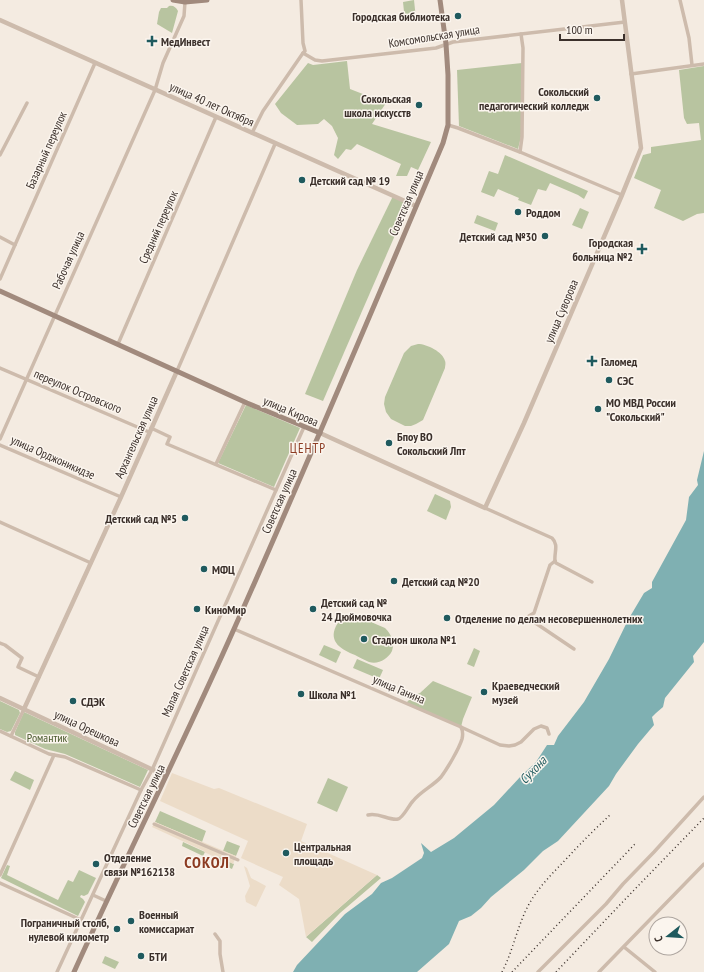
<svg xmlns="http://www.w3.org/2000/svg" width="704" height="972" font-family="'PT Sans Narrow',sans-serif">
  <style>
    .green { fill: #b8c4a0 }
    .plaza { fill: #ecdcc8 }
    .water { fill: #7fb0b2 }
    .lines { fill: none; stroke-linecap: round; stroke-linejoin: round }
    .pedestrian { stroke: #cdbbac; stroke-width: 3 }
    .minor { stroke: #cdbbac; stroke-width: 3.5 }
    .tertiary { stroke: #cdbbac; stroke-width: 4.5 }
    .secondary { stroke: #a18a7d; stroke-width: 5 }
    .rail { stroke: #3b302b; stroke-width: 1.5; stroke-dasharray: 1 3; stroke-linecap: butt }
    .poi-dot { fill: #1f5a5e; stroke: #fbf5ee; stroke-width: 1.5 }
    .labels { text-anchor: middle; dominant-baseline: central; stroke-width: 3; stroke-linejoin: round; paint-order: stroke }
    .poi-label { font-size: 12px; font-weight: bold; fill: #3b302b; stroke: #fbf5ee; text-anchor: start }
    .street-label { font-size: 12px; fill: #3b302b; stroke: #fbf5ee }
    .park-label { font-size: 12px; fill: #4a5a2e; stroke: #fbf5ee }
    .neighbourhood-label { font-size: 13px; letter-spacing: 1px; fill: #8c3b22; stroke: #fbf5ee }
    .water-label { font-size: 13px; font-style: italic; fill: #1f5a5e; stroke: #fbf5ee }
    .district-label { font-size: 16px; font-weight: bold; letter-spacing: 1px; fill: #8c3b22; stroke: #fbf5ee }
  </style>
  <rect width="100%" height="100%" fill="#f4ebe1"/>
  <g class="green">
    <path d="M414 0 416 19 405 21 403 2Z"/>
    <path d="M169 6C173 5 176 7 178 11L172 33 157 24 159 12 161 8H167Z"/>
    <path d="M347 61 350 89 386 103 372 124 431 142 418 170 411 167 407 176H396L401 164 357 144 351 150 346 149 338 159 334 155 338 138 332 126 324 119 318 124 297 125 281 113 275 104 308 63 313 65Z"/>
    <path d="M522 63 521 137 518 149 459 126 457 70Z"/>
    <path d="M704 66V213L697 214 683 221 654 208 661 190 634 178 643 155 651 153V147L701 140 699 123 687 124 684 118 679 70Z"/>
    <path d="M505 155 588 191 584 199 578 195 550 183 546 191 538 189 531 205 518 200 519 198 498 189 494 197 481 192 489 171 498 174Z"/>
    <path d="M393 196 409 203 323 401 305 394 357 270Z"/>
    <path d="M580 208 589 212 582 229 572 225Z"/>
    <path d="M477 215 498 223 495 231 474 223Z"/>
    <path d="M418 344C427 344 443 352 445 361 446 363 445 367 445 368L423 420 416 424 411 426H405L391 419 386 412 384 404 385 397 404 353 411 346Z"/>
    <path d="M246 405 300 428 274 487 218 463Z"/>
    <path d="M435 494 450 501 451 507 446 520 427 511Z"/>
    <path d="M354 615 357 616 385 628C391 634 395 642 392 651 388 659 378 665 369 662 364 660 359 657 355 655 342 650 328 642 336 626 340 619 346 616 354 615Z"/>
    <path d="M324 645 341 652 336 663 319 655Z"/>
    <path d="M474 648 480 651 474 667 467 664Z"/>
    <path d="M357 659 383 670 379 679 353 668Z"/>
    <path d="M433 681 472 697 463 719 461 727 406 703 414 695 420 693Z"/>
    <path d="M0 701 19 710 20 713 11 731 7 732 0 729Z"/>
    <path d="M24 712 148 770 140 787 65 754 45 749 15 735V732Z"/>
    <path d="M15 771 34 780 30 790 10 780Z"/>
    <path d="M328 778 348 787 337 812 317 803Z"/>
    <path d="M160 811 206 831 202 842 155 822Z"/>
    <path d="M227 841 240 846 236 856 223 851Z"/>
    <path d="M183 842 205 852 203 856 182 846Z"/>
    <path d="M217 856 234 864 232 869 215 861Z"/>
    <path d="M7 865 10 866 7 875 58 900 68 880 73 882 79 870 96 878 88 894 84 896 81 895 80 897 83 899 85 902 78 916 1 878Z"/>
    <path d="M377 875 381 878 340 913 312 942 306 937Z"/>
    <path d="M105 956 119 962 115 969 102 963Z"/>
  </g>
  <g class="plaza">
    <path d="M172 773 214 789 219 788 307 824 301 841 377 875 306 937 299 899 279 885 283 877 241 858 248 841 160 801Z"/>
    <path d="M155 822 236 856 233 864 218 856 217 858 204 852V851L152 827Z"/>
    <path d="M244 866 247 868 251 878 266 886 256 907 246 902 245 896 250 886Z"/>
  </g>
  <path class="water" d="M704 451V642L693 656 694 662 665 698 663 707 656 713 652 717 654 725 638 744 616 774 609 786 558 841 543 851 524 870 491 897 481 908 471 916 459 921 449 944 417 972H293L297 965 345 914 372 894 381 883 392 878 422 858 424 853 421 843 431 852 454 838 494 805 521 776 536 762 547 745H554L558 736 584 702 609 659 628 620 644 593 652 588V582L686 520 689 497 698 485 697 480Z"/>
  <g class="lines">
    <path class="pedestrian" d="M154 824 238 860"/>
    <g class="minor">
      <path d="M301 0 303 43 305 51 303 53 315 60 322 61 436 48 453 42 625 22"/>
      <path d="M680 0 689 38 692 65"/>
      <path d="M631 74 704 64"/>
      <path d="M448 125 458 128 520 152 622 195"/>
      <path d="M252 133 263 111 303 53"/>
      <path d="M520 152 522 137 523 48 521 34"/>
      <path d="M0 155 27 103"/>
      <path d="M0 237 15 245"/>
      <path d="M0 279 95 63"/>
      <path d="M118 344 216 117"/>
      <path d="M0 368 149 432"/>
      <path d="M177 371 275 144"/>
      <path d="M151 428 170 437 167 444 276 490"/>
      <path d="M0 439 155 90 163 63 184 16 185 2"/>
      <path d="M0 445 121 497"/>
      <path d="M216 464 245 402"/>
      <path d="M485 508 552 538C559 545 554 552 555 561"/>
      <path d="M0 522 91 563"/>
      <path d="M555 561 550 565 534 613 529 616 528 618 574 649"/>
      <path d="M555 561 556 563 592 582"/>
      <path d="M234 629 461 727 500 745 509 746 515 745 521 742 534 729 541 726 547 728 549 734"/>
      <path d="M0 643 5 645 22 658 18 667 39 677"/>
      <path d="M0 731 49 754 65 757 141 790"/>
      <path d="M11 736 24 709"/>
      <path d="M368 815C379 812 389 821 398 819 403 818 409 805 413 801 421 791 433 786 441 777 447 769 459 749 462 739 463 735 463 731 461 727"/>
      <path d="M0 875 54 755"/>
      <path d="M0 883 81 920"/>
      <path d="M93 895 106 901"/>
      <path d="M215 934 220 941V954L223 972"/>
      <path d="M624 947 655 972"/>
      <path d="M57 972 141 790 152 770 304 427"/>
      <path d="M538 972 606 904 623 884 654 852 704 797"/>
      <path d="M599 972 704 864"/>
    </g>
    <g class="tertiary">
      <path d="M0 20 416 206"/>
      <path d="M320 433 485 508 524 423 622 195 641 148 622 0"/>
      <path d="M0 698 166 776"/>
      <path d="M24 709 121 497 177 371"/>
    </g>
    <g class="secondary">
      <path d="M173 0 185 2 207 0"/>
      <path d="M0 291 247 403 320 433"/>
      <path d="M74 972C126 857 183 744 234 629 306 468 374 306 443 143L448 125V75L446 44 440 0"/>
    </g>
    <g class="rail">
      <path d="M502 972C513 951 517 927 528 906 538 887 554 872 569 856 582 842 596 828 610 815"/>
      <path d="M512 972 635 844"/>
      <path d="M556 972 635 889 704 818"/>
    </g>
  </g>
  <g class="poi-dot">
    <circle cx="458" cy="16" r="4"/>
    <path d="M150 35h4v4h4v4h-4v4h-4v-4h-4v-4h4z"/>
    <circle cx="597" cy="98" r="4"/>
    <circle cx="419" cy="105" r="4"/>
    <circle cx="302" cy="180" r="4"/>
    <circle cx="518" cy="212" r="4"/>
    <circle cx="545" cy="236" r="4"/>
    <path d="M640 243h4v4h4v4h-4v4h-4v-4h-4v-4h4z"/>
    <path d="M590 355h4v4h4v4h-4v4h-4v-4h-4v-4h4z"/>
    <circle cx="609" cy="380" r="4"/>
    <circle cx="598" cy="409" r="4"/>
    <circle cx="389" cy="443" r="4"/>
    <circle cx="185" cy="518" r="4"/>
    <circle cx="204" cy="569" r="4"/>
    <circle cx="394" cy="581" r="4"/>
    <circle cx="197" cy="609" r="4"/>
    <circle cx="313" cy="609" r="4"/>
    <circle cx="447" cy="618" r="4"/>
    <circle cx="364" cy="639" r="4"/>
    <circle cx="484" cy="692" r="4"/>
    <circle cx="301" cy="694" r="4"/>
    <circle cx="73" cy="701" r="4"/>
    <circle cx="286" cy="853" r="4"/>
    <circle cx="96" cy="864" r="4"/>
    <circle cx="131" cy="921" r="4"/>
    <circle cx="117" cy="929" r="4"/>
    <circle cx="141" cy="956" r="4"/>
  </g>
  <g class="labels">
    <g class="poi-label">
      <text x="450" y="16" text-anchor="end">Городская библиотека</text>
      <text x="161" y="41">МедИнвест</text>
      <text x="589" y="91" text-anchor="end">Сокольский<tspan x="589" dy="14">педагогический колледж</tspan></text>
      <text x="411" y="98" text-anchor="end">Сокольская<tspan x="411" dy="14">школа искусств</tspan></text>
      <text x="310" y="180">Детский сад № 19</text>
      <text x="526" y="212">Роддом</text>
      <text x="537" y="236" text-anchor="end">Детский сад №30</text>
      <text x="633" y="242" text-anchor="end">Городская<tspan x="633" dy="14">больница №2</tspan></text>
      <text x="601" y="361">Галомед</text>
      <text x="617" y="380">СЭС</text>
      <text x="606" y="402">МО МВД России<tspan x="606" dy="14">"Сокольский"</tspan></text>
      <text x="397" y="436">Бпоу ВО<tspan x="397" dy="14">Сокольский Лпт</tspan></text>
      <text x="177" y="518" text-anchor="end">Детский сад №5</text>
      <text x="212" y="569">МФЦ</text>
      <text x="402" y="581">Детский сад №20</text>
      <text x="321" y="602">Детский сад №<tspan x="321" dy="14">24 Дюймовочка</tspan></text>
      <text x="205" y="609">КиноМир</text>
      <text x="455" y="618">Отделение по делам несовершеннолетних</text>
      <text x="372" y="639">Стадион школа №1</text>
      <text x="492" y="685">Краеведческий<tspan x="492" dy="14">музей</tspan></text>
      <text x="309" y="694">Школа №1</text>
      <text x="81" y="701">СДЭК</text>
      <text x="294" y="846">Центральная<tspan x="294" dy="14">площадь</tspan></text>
      <text x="104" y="857">Отделение<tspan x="104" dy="14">связи №162138</tspan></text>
      <text x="139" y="914">Военный<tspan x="139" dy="14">комиссариат</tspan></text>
      <text x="109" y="922" text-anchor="end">Пограничный столб,<tspan x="109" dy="14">нулевой километр</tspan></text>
      <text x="149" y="956">БТИ</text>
    </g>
    <g class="street-label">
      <text transform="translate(434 36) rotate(-9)">Комсомольская улица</text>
      <text transform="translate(212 104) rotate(24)">улица 40 лет Октября</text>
      <text transform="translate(46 150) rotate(-66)">Базарный переулок</text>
      <text transform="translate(406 203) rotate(-67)">Советская улица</text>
      <text transform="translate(158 227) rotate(-66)">Средний переулок</text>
      <text transform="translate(68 260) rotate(-66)">Рабочая улица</text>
      <text transform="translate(561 311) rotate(-67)">улица Суворова</text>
      <text transform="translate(78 391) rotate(23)">переулок Островского</text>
      <text transform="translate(291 411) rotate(23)">улица Кирова</text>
      <text transform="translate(136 437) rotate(-66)">Архангельская улица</text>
      <text transform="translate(53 457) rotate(24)">улица Орджоникидзе</text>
      <text transform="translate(279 501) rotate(-66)">Советская улица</text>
      <text transform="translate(185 671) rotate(-66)">Малая Советская улица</text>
      <text transform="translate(399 689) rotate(23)">улица Ганина</text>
      <text transform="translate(87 728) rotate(25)">улица Орешкова</text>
      <text transform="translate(146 796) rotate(-64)">Советская улица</text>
    </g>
    <g class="park-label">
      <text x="47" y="737">Романтик</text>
    </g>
    <g class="neighbourhood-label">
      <text x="308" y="448">ЦЕНТР</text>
    </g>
    <g class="water-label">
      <text transform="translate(533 770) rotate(-46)">Сухона</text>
    </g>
    <g class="district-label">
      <text x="207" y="862">СОКОЛ</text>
    </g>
  </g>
  <g transform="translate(668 936) rotate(253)"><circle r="19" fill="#fbf5ee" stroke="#aea6a0"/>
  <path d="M0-3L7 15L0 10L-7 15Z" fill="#1f5a5e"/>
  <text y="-6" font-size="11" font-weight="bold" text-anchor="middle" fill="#3b302b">С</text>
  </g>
  <path d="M560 34v6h64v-6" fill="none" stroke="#3b302b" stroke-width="2"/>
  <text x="566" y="34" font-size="12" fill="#3b302b" stroke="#fbf5ee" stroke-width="3" paint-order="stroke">100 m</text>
</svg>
